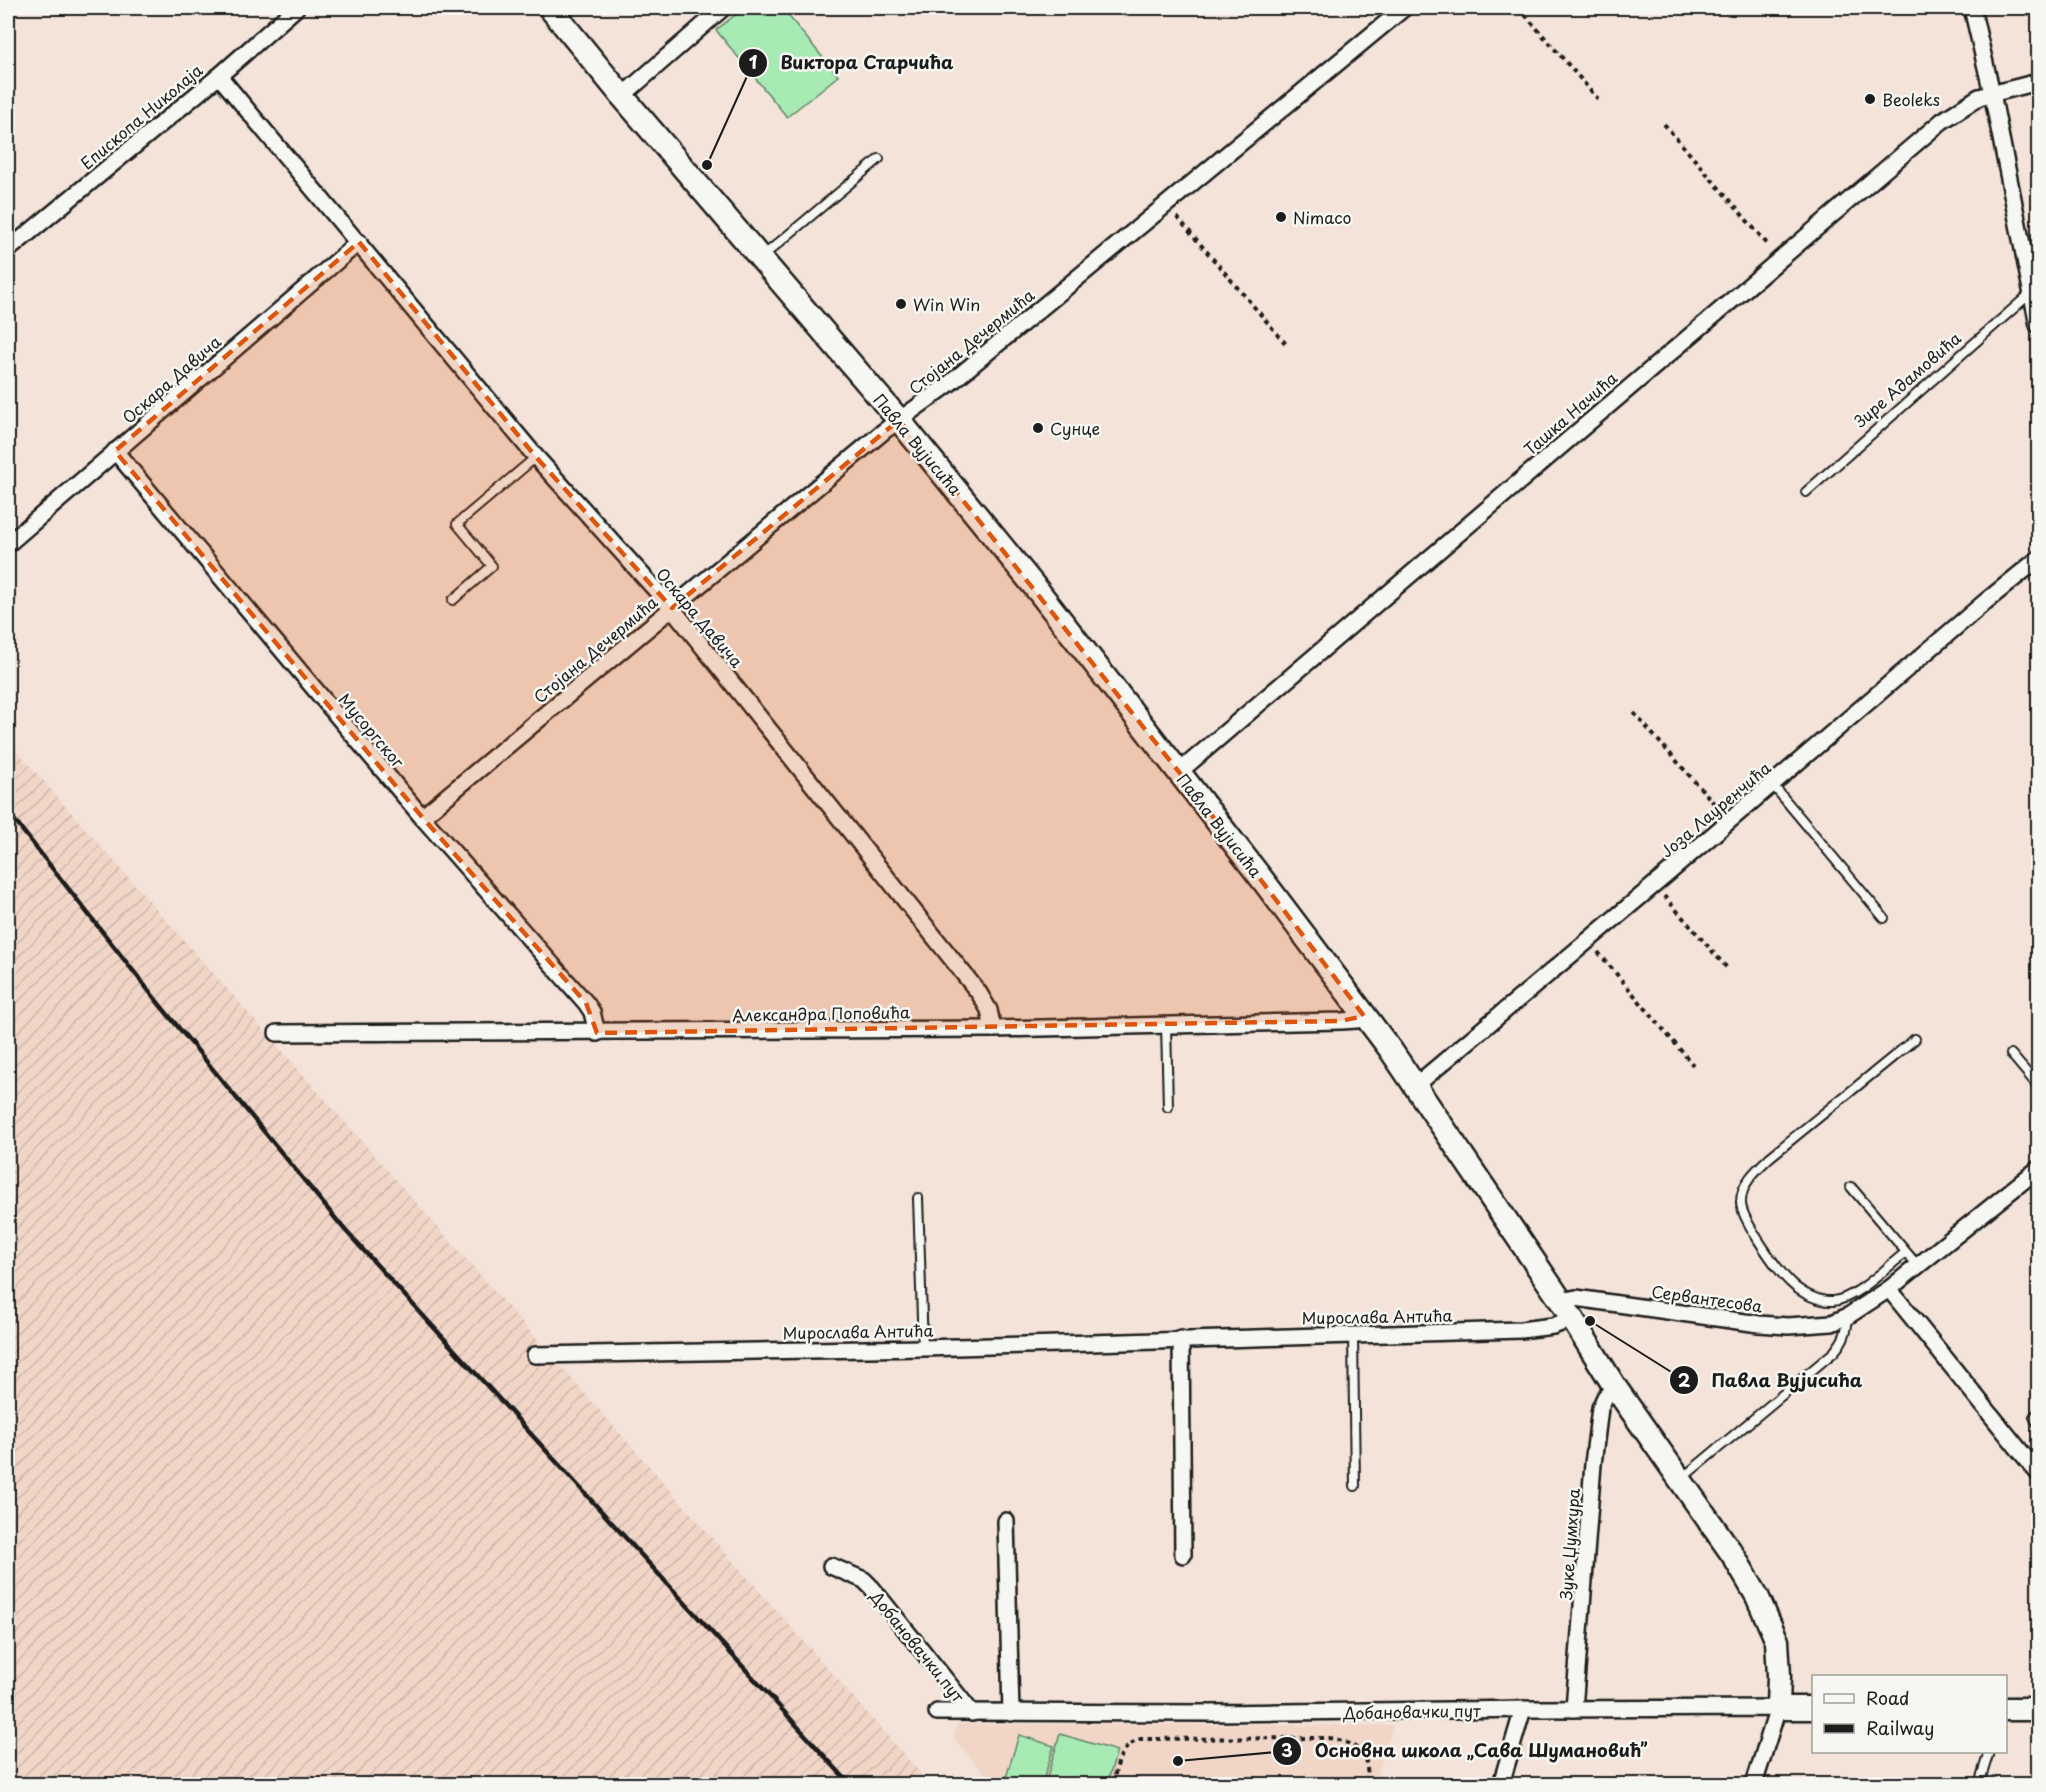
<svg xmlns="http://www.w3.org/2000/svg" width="2046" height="1792" font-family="'Playpen Sans',sans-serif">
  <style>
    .built { fill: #f1d6c8 }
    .industrial { fill: url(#industrial-furrows) }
    .pitch { fill: #a7eab4; stroke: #628368; stroke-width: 1.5 }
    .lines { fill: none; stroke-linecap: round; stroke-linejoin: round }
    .lane-casing { stroke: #1c1c1c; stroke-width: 12 }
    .street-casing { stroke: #1c1c1c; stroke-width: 20 }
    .secondary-casing { stroke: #1c1c1c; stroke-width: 27 }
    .path { stroke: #1c1c1c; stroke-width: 4; stroke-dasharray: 4.5 4.5; stroke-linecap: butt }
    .lane { stroke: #f6f6f2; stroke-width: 8 }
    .street { stroke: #f6f6f2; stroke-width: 15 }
    .secondary { stroke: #f6f6f2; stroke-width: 22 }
    .rail { stroke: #1c1c1c; stroke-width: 4.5 }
    .marked { fill: #de560d; fill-opacity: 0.2; stroke: #de560d; stroke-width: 4.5; stroke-dasharray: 12 8; stroke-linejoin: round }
    .poi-dot { fill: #1c1c1c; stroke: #f6f6f2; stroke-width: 2 }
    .labels { text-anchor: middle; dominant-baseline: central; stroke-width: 5; stroke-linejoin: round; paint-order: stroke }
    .poi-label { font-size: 16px; fill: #1c1c1c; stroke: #f6f6f2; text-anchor: start }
    .street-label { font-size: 16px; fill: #1c1c1c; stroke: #f6f6f2 }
    .leader { fill: none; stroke: #1c1c1c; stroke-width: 2 }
    .callout-dot { fill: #1c1c1c; stroke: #f6f6f2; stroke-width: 2 }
    .mark-label { font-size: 18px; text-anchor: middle; font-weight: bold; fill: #fff }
    .callout-label { font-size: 18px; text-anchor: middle; font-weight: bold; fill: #1c1c1c; stroke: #f6f6f2; stroke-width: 5; stroke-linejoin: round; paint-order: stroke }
  </style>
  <defs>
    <pattern id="industrial-furrows" width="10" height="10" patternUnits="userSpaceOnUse" patternTransform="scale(1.5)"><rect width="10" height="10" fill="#f1d6c8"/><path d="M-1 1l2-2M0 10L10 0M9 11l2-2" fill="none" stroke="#ceb7ab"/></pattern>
  </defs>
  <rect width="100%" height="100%" fill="#f3e3d9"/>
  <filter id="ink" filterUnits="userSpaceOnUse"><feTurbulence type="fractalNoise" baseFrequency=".0167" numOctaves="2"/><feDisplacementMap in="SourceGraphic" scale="12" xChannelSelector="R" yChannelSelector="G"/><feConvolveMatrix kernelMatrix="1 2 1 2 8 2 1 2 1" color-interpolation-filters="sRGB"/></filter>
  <g filter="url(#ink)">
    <path class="built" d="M957 1724 1393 1725 1375 1784H994L953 1738Z"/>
    <path class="industrial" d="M8 741 930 1784H8Z"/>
    <g class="pitch">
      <path d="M744 8H782L838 76 787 117 716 30Z"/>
      <path d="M1060 1734 1117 1751 1107 1784H1045Z"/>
      <path d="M1019 1735 1054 1746 1042 1784H1004Z"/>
    </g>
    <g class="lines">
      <g class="lane-casing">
        <g id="lane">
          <path d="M763 256 879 159"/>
          <path d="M1806 492 2031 293"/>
          <path d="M453 600 492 566 457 524 536 457"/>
          <path d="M1772 784 1884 918"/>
          <path d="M1166 1025 1168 1107"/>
          <path d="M2011 1054 2038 1086"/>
          <path d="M1851 1187 1918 1266"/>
          <path d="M918 1198 923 1348"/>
          <path d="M1905 1253C1887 1267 1856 1299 1833 1301 1819 1302 1801 1293 1791 1283 1779 1272 1740 1218 1741 1202 1741 1183 1757 1169 1770 1157L1915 1039"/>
          <path d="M1353 1335 1355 1486"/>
          <path d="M2038 1413 2034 1417 2038 1424"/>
          <path d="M1681 1479 1834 1352C1844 1340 1847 1332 1848 1316"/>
          <path d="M1979 1784 1989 1752"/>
        </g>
      </g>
      <g class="street-casing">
        <g id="street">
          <path d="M1972 8 1992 93 2038 325"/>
          <path d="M219 76 536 457 672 608 979 993 989 1010 993 1029"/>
          <path d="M622 96 723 8"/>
          <path d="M8 250 219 76 296 8"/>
          <path d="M115 451 422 817 586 1003 592 1012 597 1033"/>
          <path d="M8 544 359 242"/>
          <path d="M1179 772 1942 121 1979 97 2038 82"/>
          <path d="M422 817 884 431 949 384 1404 8"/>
          <path d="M277 1033 993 1029 1341 1021 1357 1020 1364 1016"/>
          <path d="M1415 1086 1666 875 1985 602 2038 559"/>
          <path d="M1889 1289 2038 1473"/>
          <path d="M1561 1301 1576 1298 1590 1300 1759 1324 1788 1326 1832 1323 1848 1316 1889 1289 2038 1169"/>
          <path d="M1181 1339 1183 1555"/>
          <path d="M535 1355 923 1348 1521 1330 1553 1326 1572 1319"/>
          <path d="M1006 1521 1011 1713"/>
          <path d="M831 1566 864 1580 872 1588 972 1713"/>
          <path d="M1574 1709 1593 1464 1600 1408 1605 1397 1615 1387"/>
          <path d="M937 1712 1211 1713 1537 1709 1778 1708 1754 1784"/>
          <path d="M1501 1784 1523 1709"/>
        </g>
      </g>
      <g class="secondary-casing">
        <g id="secondary">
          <path d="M550 8 622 96 899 420 1039 592 1265 883 1390 1049 1561 1301 1615 1387 1733 1555 1757 1596 1777 1641 1779 1675 1778 1708H1814"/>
          <path d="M2006 1709H2038"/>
        </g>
      </g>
      <g class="path">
        <path d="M1519 8 1598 99"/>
        <path d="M1664 124 1769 246"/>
        <path d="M1177 217 1286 344"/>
        <path d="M1634 713 1719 809"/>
        <path d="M1664 896 1727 968"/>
        <path d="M1598 952 1693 1065"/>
        <path d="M1112 1784C1118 1765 1119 1746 1141 1739L1328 1738C1354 1741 1374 1755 1365 1784"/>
      </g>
      <use href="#lane" class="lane"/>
      <use href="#street" class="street"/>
      <use href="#secondary" class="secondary"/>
      <path class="rail" d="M8 812 160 1005 345 1230 850 1784"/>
    </g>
  </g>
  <path class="marked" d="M359 242 536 457 672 608 899 420 1179 772 1364 1016 1341 1021 597 1033 586 1003 422 817 115 451Z"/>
  <g class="poi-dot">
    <circle cx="1870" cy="99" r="6"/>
    <circle cx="1281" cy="217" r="6"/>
    <circle cx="901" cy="304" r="6"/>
    <circle cx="1038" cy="428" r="6"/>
  </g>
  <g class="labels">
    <g class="poi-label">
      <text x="1882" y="99">Beoleks</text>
      <text x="1293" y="217">Nimaco</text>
      <text x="913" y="304">Win Win</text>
      <text x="1050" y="428">Сунце</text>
    </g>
    <g class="street-label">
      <text transform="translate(141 116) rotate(-40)">Епископа Николаја</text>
      <text transform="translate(971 341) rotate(-39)">Стојана Дечермића</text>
      <text transform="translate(171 379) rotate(-41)">Оскара Давича</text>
      <text transform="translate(1907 379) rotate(-41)">Зире Адамовића</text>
      <text transform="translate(1570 413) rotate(-41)">Ташка Начића</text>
      <text transform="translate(918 444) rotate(50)">Павла Вујисића</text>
      <text transform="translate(700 617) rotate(50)">Оскара Давича</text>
      <text transform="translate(595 649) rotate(-40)">Стојана Дечермића</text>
      <text transform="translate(372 730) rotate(50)">Мусоргског</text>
      <text transform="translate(1715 809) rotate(-40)">Јоза Лауренчића</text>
      <text transform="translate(1220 825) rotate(52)">Павла Вујисића</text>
      <text transform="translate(821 1013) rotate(-1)">Александра Поповића</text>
      <text transform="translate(1707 1298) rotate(8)">Сервантесова</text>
      <text transform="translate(1377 1316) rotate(-1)">Мирослава Антића</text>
      <text transform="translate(858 1331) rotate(-1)">Мирослава Антића</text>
      <text transform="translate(1569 1544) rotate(-86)">Зуке Џумхура</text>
      <text transform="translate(918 1646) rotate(51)">Добановачки пут</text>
      <text transform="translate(1412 1711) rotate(-1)">Добановачки пут</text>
    </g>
  </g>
  <path class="leader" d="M707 165L753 63M1590 1321L1684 1380M1178 1761L1287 1751"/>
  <g class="callout-dot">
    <circle cx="707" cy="165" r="6"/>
    <circle cx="1590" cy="1321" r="6"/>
    <circle cx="1178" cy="1761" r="6"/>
    <circle cx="753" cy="63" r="15"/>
    <circle cx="1684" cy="1380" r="15"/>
    <circle cx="1287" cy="1751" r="15"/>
  </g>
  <g class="mark-label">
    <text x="753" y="69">1</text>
    <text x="1684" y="1387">2</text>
    <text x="1287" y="1757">3</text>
  </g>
  <g class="callout-label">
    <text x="867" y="69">Виктора Старчића</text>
    <text x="1787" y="1387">Павла Вујисића</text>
    <text x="1481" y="1757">Основна школа „Сава Шумановић”</text>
  </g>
  <rect width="2046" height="1792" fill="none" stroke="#f6f6f2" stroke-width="30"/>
  <rect x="15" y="15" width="2016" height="1762" fill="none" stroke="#1c1c1c" stroke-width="2" filter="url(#ink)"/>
  <rect x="1812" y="1675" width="195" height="78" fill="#f6f6f2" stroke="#9f9f9c" stroke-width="1.5"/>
  <rect x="1824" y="1694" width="30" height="9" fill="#f6f6f2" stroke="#9f9f9c" stroke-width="1.5"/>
  <text x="1866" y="1705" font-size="18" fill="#1c1c1c">Road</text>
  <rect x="1824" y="1724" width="30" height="9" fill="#1c1c1c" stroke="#9f9f9c" stroke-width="1.5"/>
  <text x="1866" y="1735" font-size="18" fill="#1c1c1c">Railway</text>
</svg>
